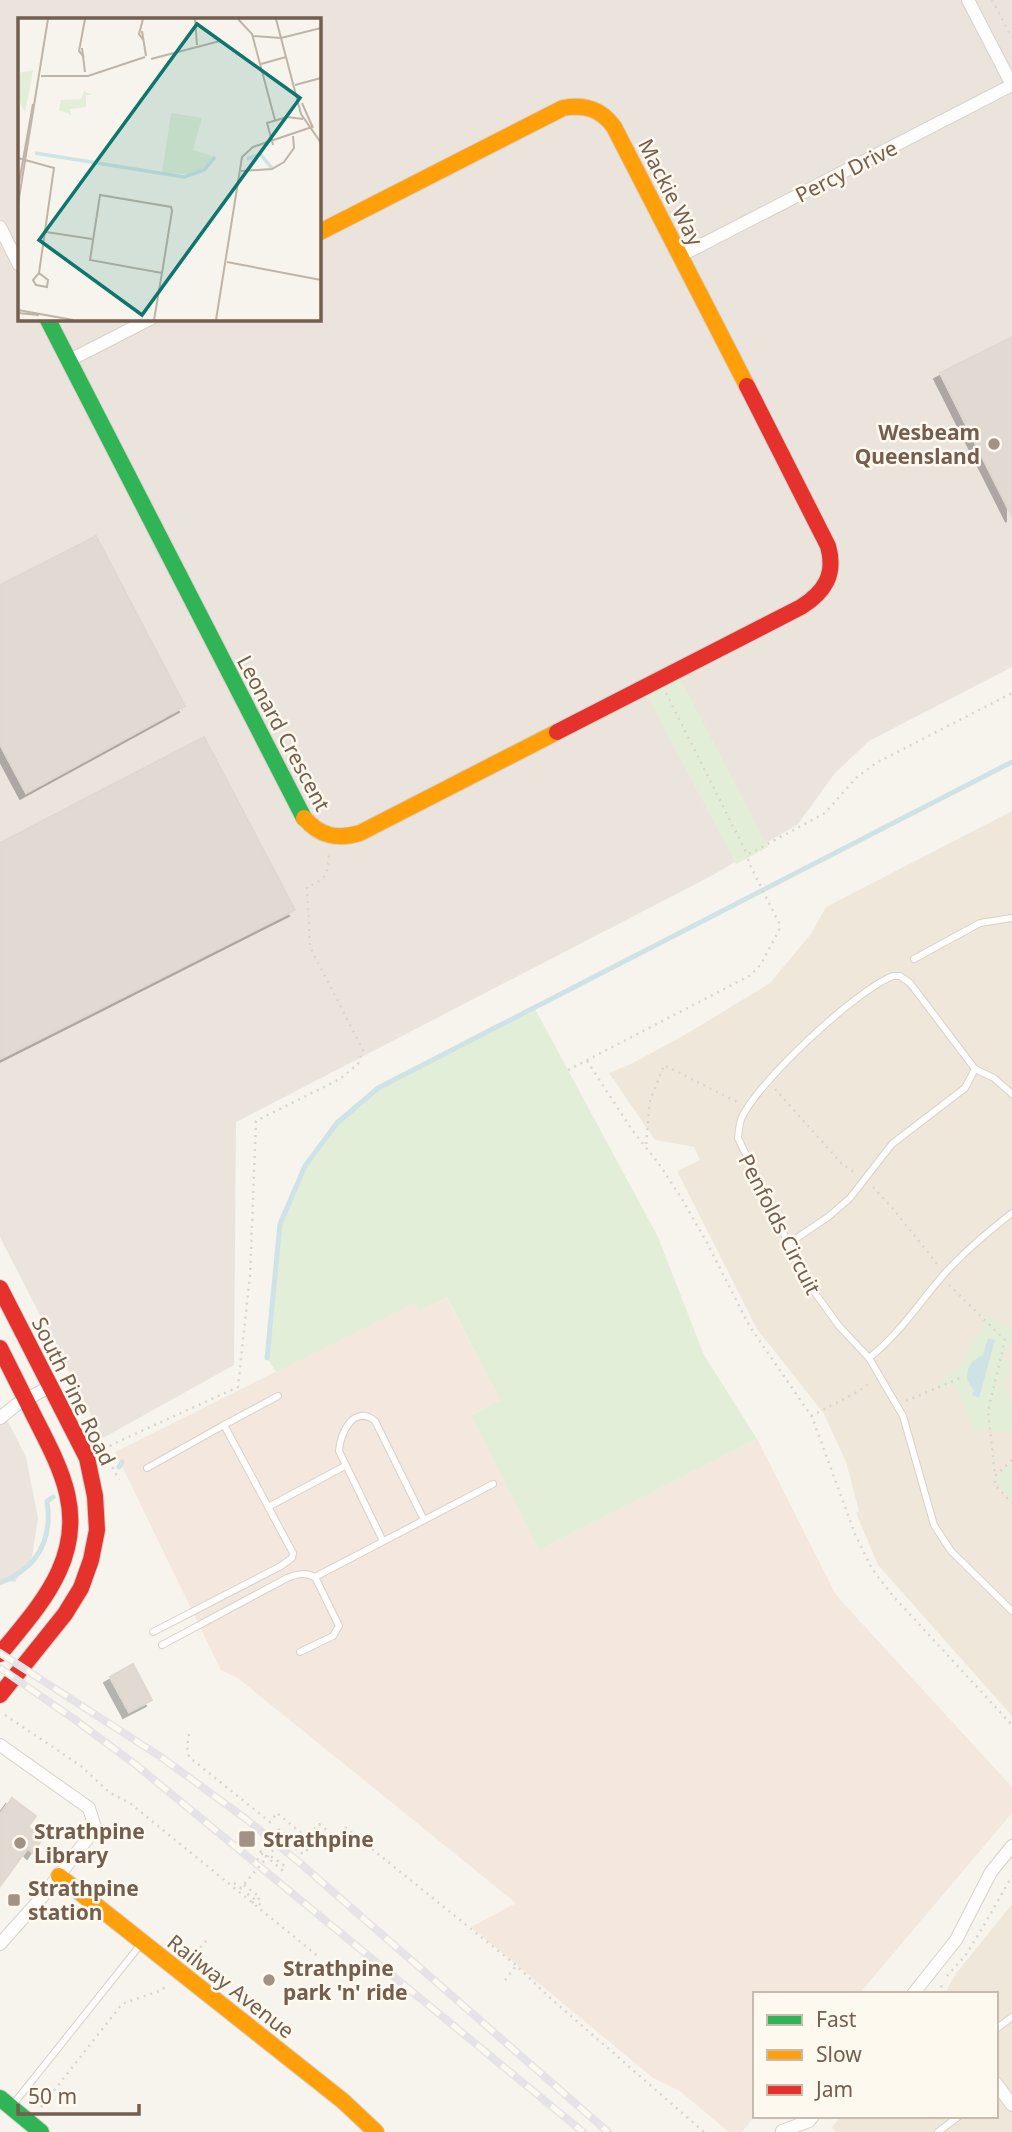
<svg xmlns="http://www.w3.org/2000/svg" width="1012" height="2132" font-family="'Noto Sans',sans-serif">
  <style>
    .residential { fill: #f0e7db }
    .commercial { fill: #f4e7de }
    .industrial { fill: #eae4dd; fill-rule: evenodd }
    .green { fill: #e3eed8 }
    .water { fill: #cfe3e7 }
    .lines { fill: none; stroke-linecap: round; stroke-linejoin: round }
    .stream { stroke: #cfe3e7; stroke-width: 5 }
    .building { fill: #e1dad2; stroke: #e0d8cf; stroke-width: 2; filter: url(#shadow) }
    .lane-casing { stroke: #d6d1cb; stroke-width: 8 }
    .street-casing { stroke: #d6d1cb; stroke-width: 14 }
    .fast-casing { stroke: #d6d0c9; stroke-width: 18 }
    .slow-casing { stroke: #d6d0c9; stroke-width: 18 }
    .jam-casing { stroke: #d6d0c9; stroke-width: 18 }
    .path { stroke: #dad4cf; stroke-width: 2.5; stroke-dasharray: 2 5; stroke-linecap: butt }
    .lane { stroke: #fefdfc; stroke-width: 6 }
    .street { stroke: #fefdfc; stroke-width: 12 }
    .fast { stroke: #30b455; stroke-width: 16 }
    .slow { stroke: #ff9f0a; stroke-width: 16 }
    .jam { stroke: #e5322d; stroke-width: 16 }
    .rail-casing { stroke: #e5e3e5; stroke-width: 8 }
    .rail { stroke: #fef9ef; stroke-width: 5; stroke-dasharray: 16; stroke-linecap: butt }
    .path-bridge { stroke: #dad4cf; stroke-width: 2.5; stroke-dasharray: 2 5; stroke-linecap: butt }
    .poi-dot { fill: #a29286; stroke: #fef9ef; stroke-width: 2.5 }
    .labels { text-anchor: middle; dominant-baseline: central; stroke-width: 5; stroke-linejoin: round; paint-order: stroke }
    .street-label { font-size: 21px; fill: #745e4e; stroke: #fef9ef }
    .poi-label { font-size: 21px; font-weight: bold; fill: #745e4e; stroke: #fef9ef; text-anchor: start }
    .inset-river { fill: none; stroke: #cfe3e7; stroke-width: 3.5 }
    .inset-road { fill: none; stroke: #bfb4a8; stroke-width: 2 }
    .view { fill: #0f766e; fill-opacity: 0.15; stroke: #0f766e; stroke-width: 3.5 }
    .inset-edge { fill: none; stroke: #745e4e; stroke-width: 3.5 }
  </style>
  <defs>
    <filter id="shadow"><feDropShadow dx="-6" dy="6" stdDeviation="0" flood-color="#0004"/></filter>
  </defs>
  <rect width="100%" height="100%" fill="#f7f4ed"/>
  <g class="residential">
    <path d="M1012 811V1716L878 1565 856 1513 859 1511 846 1462 824 1414 757 1329 677 1171 700 1160 694 1147 655 1140 609 1073 633 1063 688 1033 770 983 811 934 826 907Z"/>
    <path d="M1012 1904V2132H836L832 2127 842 2116H996V1994H945L955 1975Z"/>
  </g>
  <path class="commercial" d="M446 1296 500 1400 471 1415 539 1550 757 1439 836 1595 1012 1787V1813L859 1994H755V2116L742 2132H729L680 2091 653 2078 471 1927 516 1903 239 1679 221 1670 115 1452 415 1302 420 1311Z"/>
  <g class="industrial">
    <path d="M0 0H1012V667L869 741 835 773 798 824 713 875 236 1122 234 1365 103 1438 0 1237ZM19 19H318V318H19Z"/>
    <path d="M0 1406 26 1457 38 1518 32 1557 15 1582 0 1581Z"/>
  </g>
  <g class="green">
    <path d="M676 671 768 847 736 864 643 688Z"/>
    <path d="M534 1007 658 1237 704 1355 757 1439 539 1550 471 1415 500 1400 447 1297 419 1311 414 1303 276 1372 267 1358 280 1224 305 1166 337 1123 378 1088Z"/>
    <path d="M989 1316 1012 1328V1340L1003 1358 1010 1362 1004 1385 1012 1406V1432L982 1429 976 1433 954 1383 937 1390 936 1387 963 1362Z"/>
    <path d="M1012 1463V1501L997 1484 996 1478Z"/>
  </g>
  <path class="water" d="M988 1338 995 1340 979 1398 972 1395 974 1390C961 1377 968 1361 983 1355Z"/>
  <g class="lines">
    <g class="stream">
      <path d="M267 1358 280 1224 305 1166 337 1123 378 1088 1012 762"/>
      <path d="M119 1467 122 1462"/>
      <path d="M0 1583C37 1568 53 1541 47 1501L53 1497"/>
    </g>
  </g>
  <g class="building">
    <path d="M1012 337V516L940 373Z"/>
    <path d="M96 536 185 706 26 793 0 744V585Z"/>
    <path d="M204 737 295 910 0 1059V843Z"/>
    <path d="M133 1664 152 1700 129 1712 110 1677Z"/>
    <path d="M12 1798 36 1816 28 1827 43 1838 33 1853 28 1848 0 1886V1815Z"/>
  </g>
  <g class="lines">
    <g class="lane-casing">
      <g id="lane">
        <path d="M914 959 980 923 1012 918"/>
        <path d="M1012 1094 994 1078 975 1069 910 983 900 976H893C855 991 760 1080 742 1117 739 1124 739 1130 738 1138L807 1282 839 1326 869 1358 903 1416 934 1525 951 1551 1012 1611"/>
        <path d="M788 1244 828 1217 850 1198 892 1144 965 1088 975 1069"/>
        <path d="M869 1358C900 1334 920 1301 946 1272 966 1250 989 1231 1012 1213"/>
        <path d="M224 1425 278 1396"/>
        <path d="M147 1468 224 1425 293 1553 292 1558 281 1566 153 1632"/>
        <path d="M268 1507 345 1466"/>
        <path d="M383 1541 339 1451C340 1433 354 1404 375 1421L424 1520"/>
        <path d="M315 1577 493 1484"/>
        <path d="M162 1645 287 1578C297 1574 305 1572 315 1577L339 1626 333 1636 300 1652"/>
        <path d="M996 2029 1012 2017"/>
        <path d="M15 2102 141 1944"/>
        <path d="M938 2132 959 2116"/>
      </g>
    </g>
    <g class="street-casing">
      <g id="street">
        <path d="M968 0 1012 85"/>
        <path d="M0 227 19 265"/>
        <path d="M680 256 1012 85"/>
        <path d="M68 361 152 318"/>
        <path d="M0 1418 16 1405 51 1386"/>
        <path d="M0 1745 89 1808 94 1824 92 1833 42 1897 0 1944"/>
        <path d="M913 1994 956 1940 991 1872 1012 1846"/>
        <path d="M996 2083 1012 2105"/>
        <path d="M782 2131 809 2121 813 2116"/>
      </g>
    </g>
    <g class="fast-casing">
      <g id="fast">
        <path d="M47 318 304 818"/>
        <path d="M0 2098 41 2132"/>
      </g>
    </g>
    <g class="slow-casing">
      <g id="slow">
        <path d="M318 233 563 108C585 104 601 109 614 127L747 386"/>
        <path d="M304 818C320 836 337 840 360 833L557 732"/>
        <path d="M59 1876 343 2101 376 2132"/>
      </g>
    </g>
    <g class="jam-casing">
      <g id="jam">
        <path d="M557 732 801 607C825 592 836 574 828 546L747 386"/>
        <path d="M0 1288 87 1458 95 1496 97 1530 91 1560 81 1588 65 1614 0 1695"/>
        <path d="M0 1348C12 1372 24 1396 36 1420 62 1471 85 1514 59 1571 45 1602 21 1628 0 1654"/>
      </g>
    </g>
    <g class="path">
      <path d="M992 0 1012 38"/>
      <path d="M666 693 748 856"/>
      <path d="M587 1061 632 1130 659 1164 682 1199 706 1241 750 1327 812 1417 855 1534 872 1569 893 1596 1012 1725"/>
      <path d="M568 1070 751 975 761 964 779 930V923L748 861 749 854 825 813 856 778 876 763 1012 693"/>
      <path d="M775 1089 842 1164 857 1174"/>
      <path d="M646 1144 650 1101 664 1065 739 1103"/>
      <path d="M873 1187 894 1210 938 1265"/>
      <path d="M949 1285 1005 1340 988 1411 995 1476"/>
      <path d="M906 1401 960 1378"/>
      <path d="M811 1416 859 1391 871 1382"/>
      <path d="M104 1450 113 1444 238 1387 250 1275 256 1121 340 1079 358 1064 363 1050 310 947 307 887C327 878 327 876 329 854"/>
      <path d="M1012 1460 995 1476V1485L1012 1503"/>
      <path d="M109 1461 119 1480"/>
      <path d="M5 1715 81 1766 109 1792 131 1804 319 1957"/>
      <path d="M189 1734 187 1747 189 1757 270 1822 277 1813 307 1838 319 1824 337 1838 346 1828 517 1966 548 1996 704 2132"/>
      <path d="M278 1829 307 1850 303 1854 282 1839"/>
      <path d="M260 1851 282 1870 285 1866 269 1855"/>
      <path d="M257 1860 270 1844"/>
      <path d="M234 1883 241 1888"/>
      <path d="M244 1885 260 1897 257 1901 245 1892"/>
      <path d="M252 1902 262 1905"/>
      <path d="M191 1958 207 1940"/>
      <path d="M947 1976 965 1956 983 1927 1012 1876"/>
      <path d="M505 1980 516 1966"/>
      <path d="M939 1994 943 1981"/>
      <path d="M41 2107 122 2004 162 1990 168 1984"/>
    </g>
    <use href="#lane" class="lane"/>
    <use href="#street" class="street"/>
    <use href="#fast" class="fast"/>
    <use href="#slow" class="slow"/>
    <use href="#jam" class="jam"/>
    <g class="rail-casing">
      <g id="rail">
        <path d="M0 1653 161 1757 246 1819 300 1863 608 2132"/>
        <path d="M0 1668 74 1719 136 1765 583 2132"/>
      </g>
    </g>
    <use href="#rail" class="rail"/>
    <g class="path-bridge">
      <path d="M260 1851 267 1857"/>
      <path d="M240 1889 286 1835"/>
    </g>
  </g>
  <g class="poi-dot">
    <circle cx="994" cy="444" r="7"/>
    <rect x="238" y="1830" width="18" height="18" rx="3.5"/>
    <circle cx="20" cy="1843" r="7"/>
    <rect x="7" y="1893" width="14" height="14" rx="3.5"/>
    <circle cx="269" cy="1980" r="7"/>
  </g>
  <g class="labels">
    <g class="street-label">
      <text transform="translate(846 171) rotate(-27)">Percy Drive</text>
      <text transform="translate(671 192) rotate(63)">Mackie Way</text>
      <text transform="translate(284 733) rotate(62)">Leonard Crescent</text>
      <text transform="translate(780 1224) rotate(63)">Penfolds Circuit</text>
      <text transform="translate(74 1391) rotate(64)">South Pine Road</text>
      <text transform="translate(231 1986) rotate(38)">Railway Avenue</text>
    </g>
    <g class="poi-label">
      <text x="980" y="432" text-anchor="end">Wesbeam<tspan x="980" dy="24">Queensland</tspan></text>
      <text x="34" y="1831">Strathpine<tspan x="34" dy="24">Library</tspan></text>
      <text x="263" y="1839">Strathpine</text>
      <text x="28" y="1888">Strathpine<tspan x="28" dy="24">station</tspan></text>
      <text x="283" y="1968">Strathpine<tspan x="283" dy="24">park 'n' ride</tspan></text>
    </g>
  </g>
  <g transform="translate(18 18)">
    <rect width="303" height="303" fill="#f7f4ed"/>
    <path d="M15 52 12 70 7 94 0 81V55ZM66 73 74 77H68V89L52 91 53 97 41 92 43 82 63 81ZM153 95 184 100 175 132 197 139 179 156 144 155Z" fill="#e3eed8"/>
    <path class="inset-river" d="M17 135 166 159 186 152 197 139M229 141 242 136 254 150"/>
    <path class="inset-road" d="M125 1 121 16 126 23M177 1 179 27M220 1 234 16 257 102M258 1 283 96 303 125M124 13 128 38M235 18 263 20 303 10M64 30 67 54M66 39 61 33 67 1M133 41 202 23M243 46 268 39M23 58H70L127 39M277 67 303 60M284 85 295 110M255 127 249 105 269 99 285 101M0 140 36 150 21 255 15 262 18 267 29 269 30 262 21 255M223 153 254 151 266 144 276 130 275 118M0 170 15 86M0 186 30 1M28 214 74 221M209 244 303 262M0 292 55 302M0 295 21 297M136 302 144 255 154 193 153 189 82 177 72 242 144 255M198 302 224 139 235 129 294 109"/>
    <path class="view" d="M179 6 282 80 124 297 21 222Z"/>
    <rect width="303" height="303" class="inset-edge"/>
  </g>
  <rect x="753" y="1992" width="245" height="126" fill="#fef9ef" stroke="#c7bbaf" stroke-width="2"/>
  <rect x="767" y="2015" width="35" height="10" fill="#30b455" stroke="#c7bbaf" stroke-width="2"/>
  <text x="816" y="2027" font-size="21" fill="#745e4e">Fast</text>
  <rect x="767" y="2050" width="35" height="10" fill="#ff9f0a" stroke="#c7bbaf" stroke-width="2"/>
  <text x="816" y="2062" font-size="21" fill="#745e4e">Slow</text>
  <rect x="767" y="2085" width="35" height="10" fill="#e5322d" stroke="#c7bbaf" stroke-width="2"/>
  <text x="816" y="2097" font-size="21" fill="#745e4e">Jam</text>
  <path d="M18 2104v10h121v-10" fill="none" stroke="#745e4e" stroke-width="3.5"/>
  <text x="28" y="2104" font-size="21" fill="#745e4e" stroke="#fef9ef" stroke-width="5" paint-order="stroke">50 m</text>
</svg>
